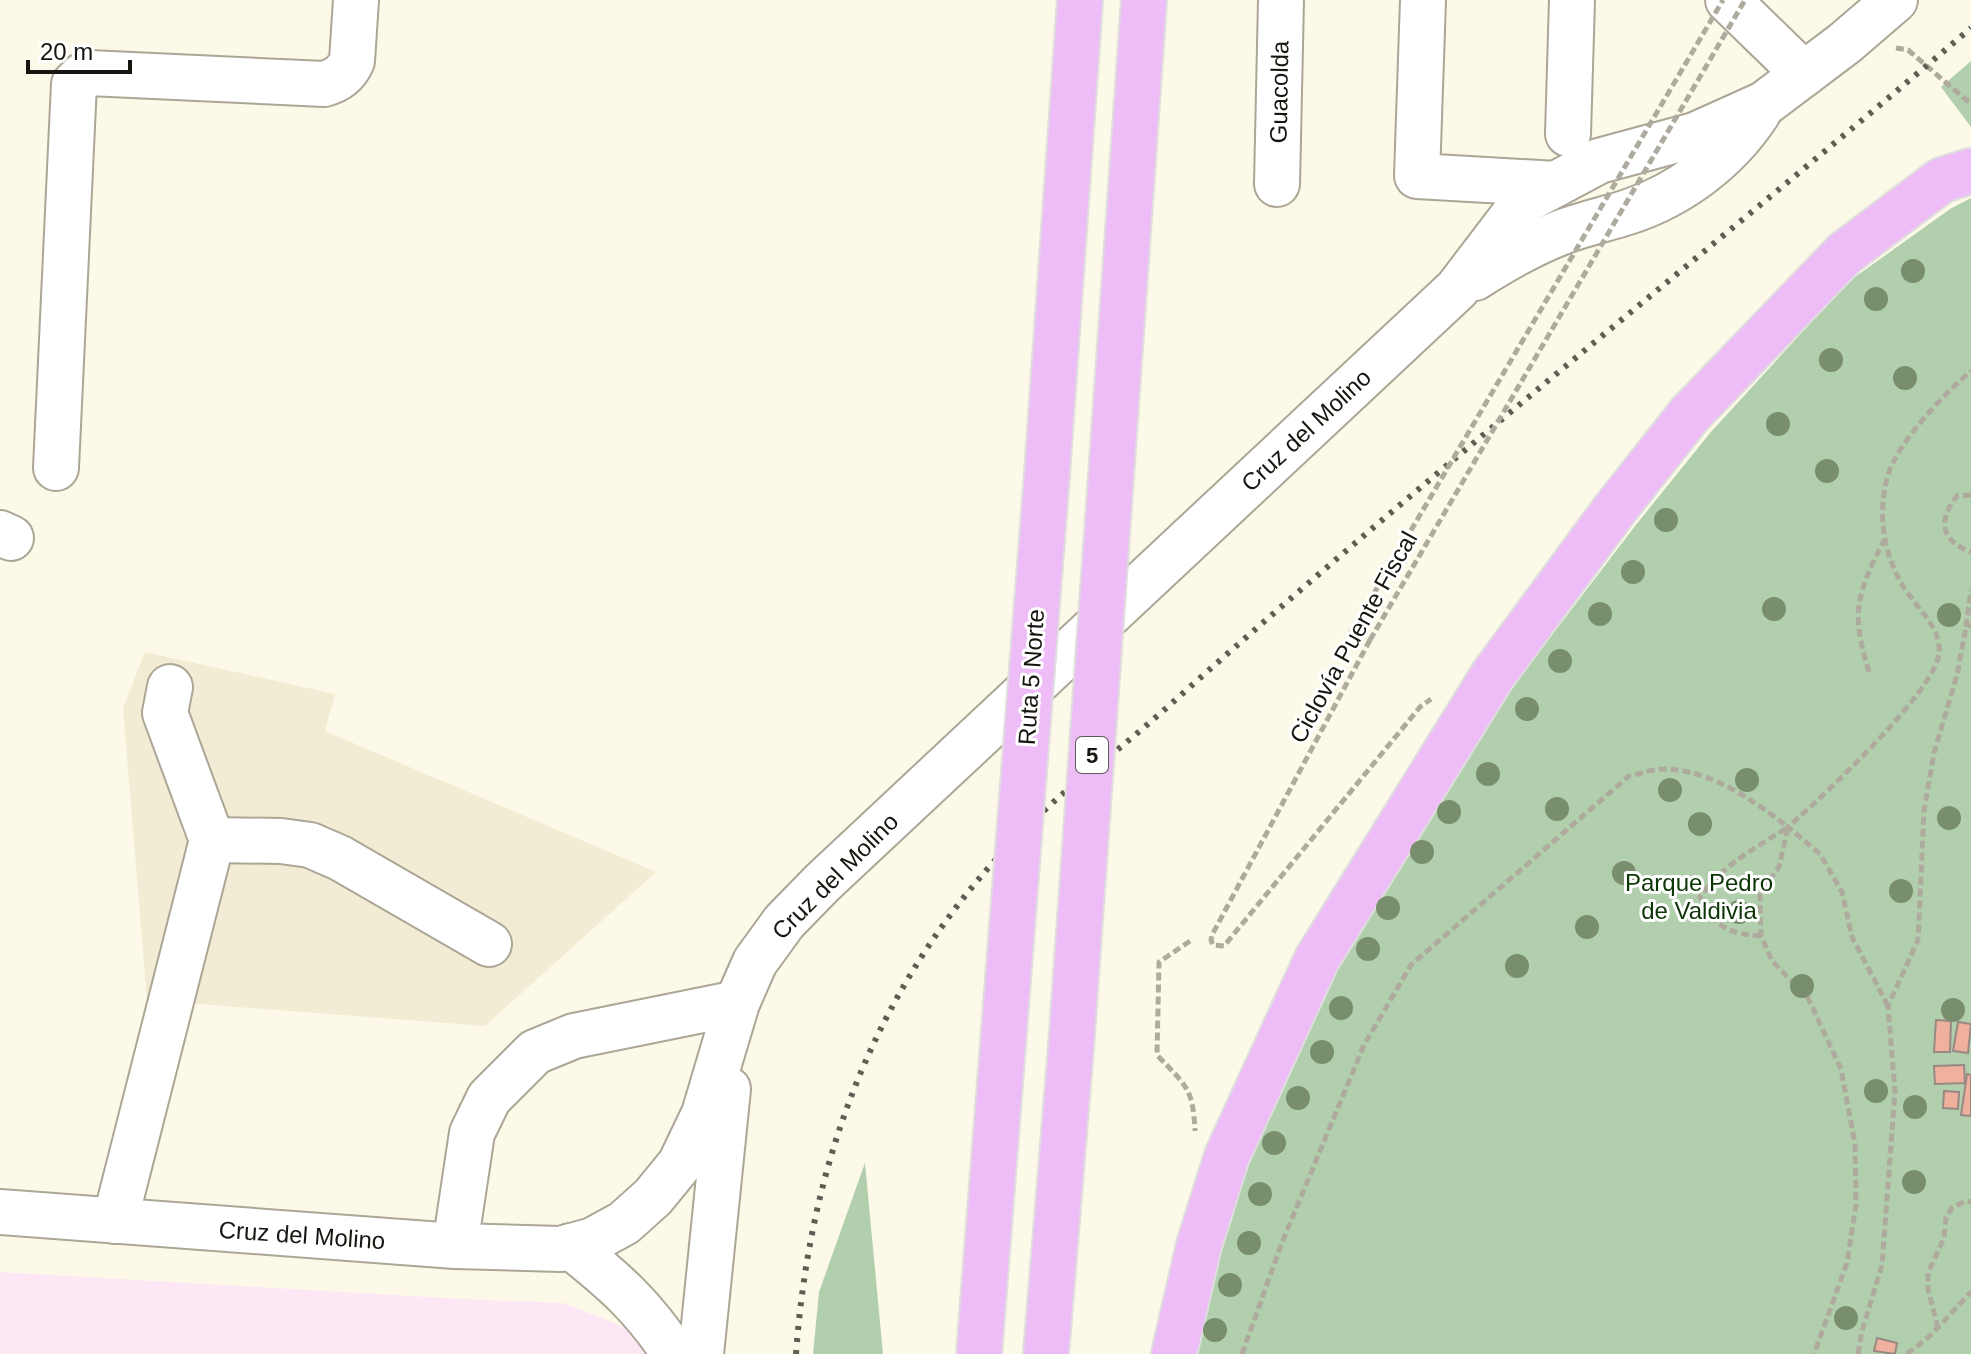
<svg xmlns="http://www.w3.org/2000/svg" width="1971" height="1354" font-family="Arial,sans-serif">
  <style>
    .commercial { fill: #fee7f5 }
    .built { fill: #f3ecd4 }
    .green { fill: #b1cfac }
    .building { fill: #efb09e; stroke: #9a8883; stroke-width: 2 }
    .lines { fill: none; stroke-linecap: round; stroke-linejoin: round }
    .minor-casing { stroke: #aba696; stroke-width: 48 }
    .highway-casing { stroke: #dededd; stroke-width: 48 }
    .path { stroke: #aeab9e; stroke-width: 5; stroke-dasharray: 8 4; stroke-linecap: butt }
    .minor { stroke: #fff; stroke-width: 44 }
    .highway { stroke: #eebdf7; stroke-width: 44 }
    .rail { stroke: #5e5c53; stroke-width: 6; stroke-dasharray: 4 8; stroke-linecap: butt }
    .highway-bridge-casing { stroke: #dededd; stroke-width: 48; stroke-linecap: butt }
    .path-bridge { stroke: #aeab9e; stroke-width: 5; stroke-dasharray: 8 4; stroke-linecap: butt }
    .highway-bridge { stroke: #eebdf7; stroke-width: 44 }
    .tree { fill: #798e6c }
    .labels { text-anchor: middle; dominant-baseline: central; stroke-width: 6; stroke-linejoin: round; paint-order: stroke }
    .shield { fill: #fff; stroke: #5c5b57; stroke-width: 2 }
    .shield-label { font-size: 22px; font-weight: bold; fill: #16150f }
    .street-label { font-size: 24px; fill: #16150f; stroke: #fff }
    .park-label { font-size: 24px; fill: #0d3607; stroke: #fff }
  </style>
  <rect width="100%" height="100%" fill="#fdf9e8"/>
  <path class="commercial" d="M0 1272 462 1299 563 1303 694 1354H0Z"/>
  <path class="built" d="M145 652 335 694 325 731 656 872 485 1026 147 1000 123 708Z"/>
  <g class="green">
    <path d="M1971 61V127L1941 87Z"/>
    <path d="M1971 198V1354H1198L1215 1259 1249 1163 1329 961 1498 706 1635 526 1710 433 1848 282 1950 209Z"/>
    <path d="M865 1163 883 1354H813L819 1292Z"/>
  </g>
  <g class="building">
    <path d="M1936 1020 1951 1021 1950 1052H1934Z"/>
    <path d="M1958 1022 1971 1024 1968 1053 1953 1051Z"/>
    <path d="M1964 1065 1965 1083 1935 1084 1934 1066Z"/>
    <path d="M1967 1074 1971 1075V1116L1961 1115Z"/>
    <path d="M1944 1091 1959 1092 1958 1109 1943 1108Z"/>
    <path d="M1877 1338 1897 1343 1895 1354 1874 1351Z"/>
  </g>
  <g class="lines">
    <g class="minor-casing">
      <g id="minor">
        <path d="M1423 0 1417 176 1556 184"/>
        <path d="M1728 0 1804 74"/>
        <path d="M1568 134 1572 0"/>
        <path d="M1277 184 1281 0"/>
        <path d="M1475 278C1503 260 1531 244 1562 232 1583 224 1606 219 1628 212 1680 195 1728 159 1758 113"/>
        <path d="M56 468 74 84 83 75 89 73 324 84C338 80 346 74 352 61L356 0"/>
        <path d="M0 533 11 538"/>
        <path d="M212 840 281 841 310 845 340 858 489 944"/>
        <path d="M0 1212 455 1246 561 1249 593 1240 624 1223 653 1197 680 1164 704 1114 737 1003 755 962 784 922 822 883 1457 289 1524 201 1599 161 1695 135 1764 104 1845 43 1895 0"/>
        <path d="M115 1221 212 840 165 713 170 687"/>
        <path d="M455 1246 472 1133 489 1098 535 1052 574 1036 737 1003"/>
        <path d="M570 1246C613 1280 644 1307 674 1354"/>
        <path d="M701 1354 728 1089"/>
      </g>
    </g>
    <g class="highway-casing">
      <g id="highway">
        <path d="M1112 462 1144 0"/>
        <path d="M1047 474 1080 0"/>
        <path d="M979 1354 1002 1057"/>
        <path d="M1046 1354 1071 1047"/>
        <path d="M1174 1354 1199 1245 1227 1156 1317 959 1493 675 1615 509 1689 415 1845 253 1942 180 1971 171"/>
      </g>
    </g>
    <g class="path">
      <path d="M1896 48 1908 50 1971 104"/>
      <path d="M1971 495 1957 496C1938 520 1940 541 1971 552"/>
      <path d="M1966 627 1971 590"/>
      <path d="M1370 640 1212 935 1211 940 1213 945 1224 946 1420 707 1431 699"/>
      <path d="M1869 672C1850 611 1857 595 1884 540"/>
      <path d="M1761 936C1729 934 1714 927 1700 897 1722 865 1756 848 1788 827L1779 867 1760 894 1761 936 1772 961 1808 998 1841 1069 1855 1144 1856 1204 1847 1263 1814 1354"/>
      <path d="M1190 941 1159 962 1157 1055C1186 1086 1193 1087 1195 1131"/>
      <path d="M1888 1006 1852 937 1842 892 1820 854 1788 827C1820 799 1934 693 1939 654 1942 627 1916 608 1903 586 1883 553 1877 512 1888 475 1898 442 1945 393 1971 371"/>
      <path d="M1938 1328 1928 1289V1273L1944 1238 1946 1217 1952 1208 1965 1201 1971 1202"/>
      <path d="M1242 1354 1281 1245 1364 1045 1411 965 1629 776C1641 774 1655 768 1666 769 1712 771 1753 800 1788 827"/>
      <path d="M1858 1354 1862 1331 1882 1265 1895 1092 1888 1006 1918 940 1924 811 1934 753 1957 675 1966 627 1971 625"/>
      <path d="M1907 1354 1930 1336 1971 1292"/>
    </g>
    <use href="#minor" class="minor"/>
    <use href="#highway" class="highway"/>
    <path class="rail" d="M796 1354C806 1218 841 1089 912 972 955 901 1010 838 1073 785 1089 771 1107 759 1123 745 1161 714 1197 680 1234 648 1475 436 1727 236 1971 28"/>
    <g class="highway-bridge-casing">
      <g id="highway-bridge">
        <path d="M1071 1047 1112 462"/>
        <path d="M1002 1057 1047 474"/>
      </g>
    </g>
    <g class="path-bridge">
      <path d="M1350 634 1723 0"/>
      <path d="M1370 640 1745 0"/>
    </g>
    <use href="#highway-bridge" class="highway-bridge"/>
  </g>
  <g class="tree">
    <circle cx="1913" cy="271" r="12"/>
    <circle cx="1876" cy="299" r="12"/>
    <circle cx="1831" cy="360" r="12"/>
    <circle cx="1905" cy="378" r="12"/>
    <circle cx="1778" cy="424" r="12"/>
    <circle cx="1827" cy="471" r="12"/>
    <circle cx="1666" cy="520" r="12"/>
    <circle cx="1633" cy="572" r="12"/>
    <circle cx="1774" cy="609" r="12"/>
    <circle cx="1600" cy="614" r="12"/>
    <circle cx="1949" cy="615" r="12"/>
    <circle cx="1560" cy="661" r="12"/>
    <circle cx="1527" cy="709" r="12"/>
    <circle cx="1488" cy="774" r="12"/>
    <circle cx="1747" cy="780" r="12"/>
    <circle cx="1670" cy="790" r="12"/>
    <circle cx="1557" cy="809" r="12"/>
    <circle cx="1449" cy="812" r="12"/>
    <circle cx="1949" cy="818" r="12"/>
    <circle cx="1700" cy="824" r="12"/>
    <circle cx="1422" cy="852" r="12"/>
    <circle cx="1624" cy="873" r="12"/>
    <circle cx="1901" cy="891" r="12"/>
    <circle cx="1388" cy="908" r="12"/>
    <circle cx="1739" cy="912" r="12"/>
    <circle cx="1587" cy="927" r="12"/>
    <circle cx="1368" cy="949" r="12"/>
    <circle cx="1517" cy="966" r="12"/>
    <circle cx="1802" cy="986" r="12"/>
    <circle cx="1341" cy="1008" r="12"/>
    <circle cx="1953" cy="1010" r="12"/>
    <circle cx="1322" cy="1052" r="12"/>
    <circle cx="1876" cy="1091" r="12"/>
    <circle cx="1298" cy="1098" r="12"/>
    <circle cx="1915" cy="1107" r="12"/>
    <circle cx="1274" cy="1143" r="12"/>
    <circle cx="1914" cy="1182" r="12"/>
    <circle cx="1260" cy="1194" r="12"/>
    <circle cx="1249" cy="1243" r="12"/>
    <circle cx="1230" cy="1285" r="12"/>
    <circle cx="1846" cy="1318" r="12"/>
    <circle cx="1215" cy="1330" r="12"/>
  </g>
  <g class="labels">
    <rect class="shield" x="1076" y="737" width="32" height="36" rx="6"/>
    <g class="shield-label">
      <text x="1092" y="755">5</text>
    </g>
    <g class="street-label">
      <text transform="translate(1279 92) rotate(-89)">Guacolda</text>
      <text transform="translate(1306 430) rotate(-43)">Cruz del Molino</text>
      <text transform="translate(1353 637) rotate(-61)">Ciclovía Puente Fiscal</text>
      <text transform="translate(1031 677) rotate(-86)">Ruta 5 Norte</text>
      <text transform="translate(835 876) rotate(-45)">Cruz del Molino</text>
      <text transform="translate(302 1235) rotate(4)">Cruz del Molino</text>
    </g>
    <g class="park-label">
      <text x="1699" y="882">Parque Pedro<tspan x="1699" dy="28">de Valdivia</tspan></text>
    </g>
  </g>
  <path d="M28 60v12h102v-12" fill="none" stroke="#16150f" stroke-width="4"/>
  <text x="40" y="60" font-size="24" fill="#16150f" stroke="#ffffff" stroke-width="6" paint-order="stroke">20 m</text>
</svg>
